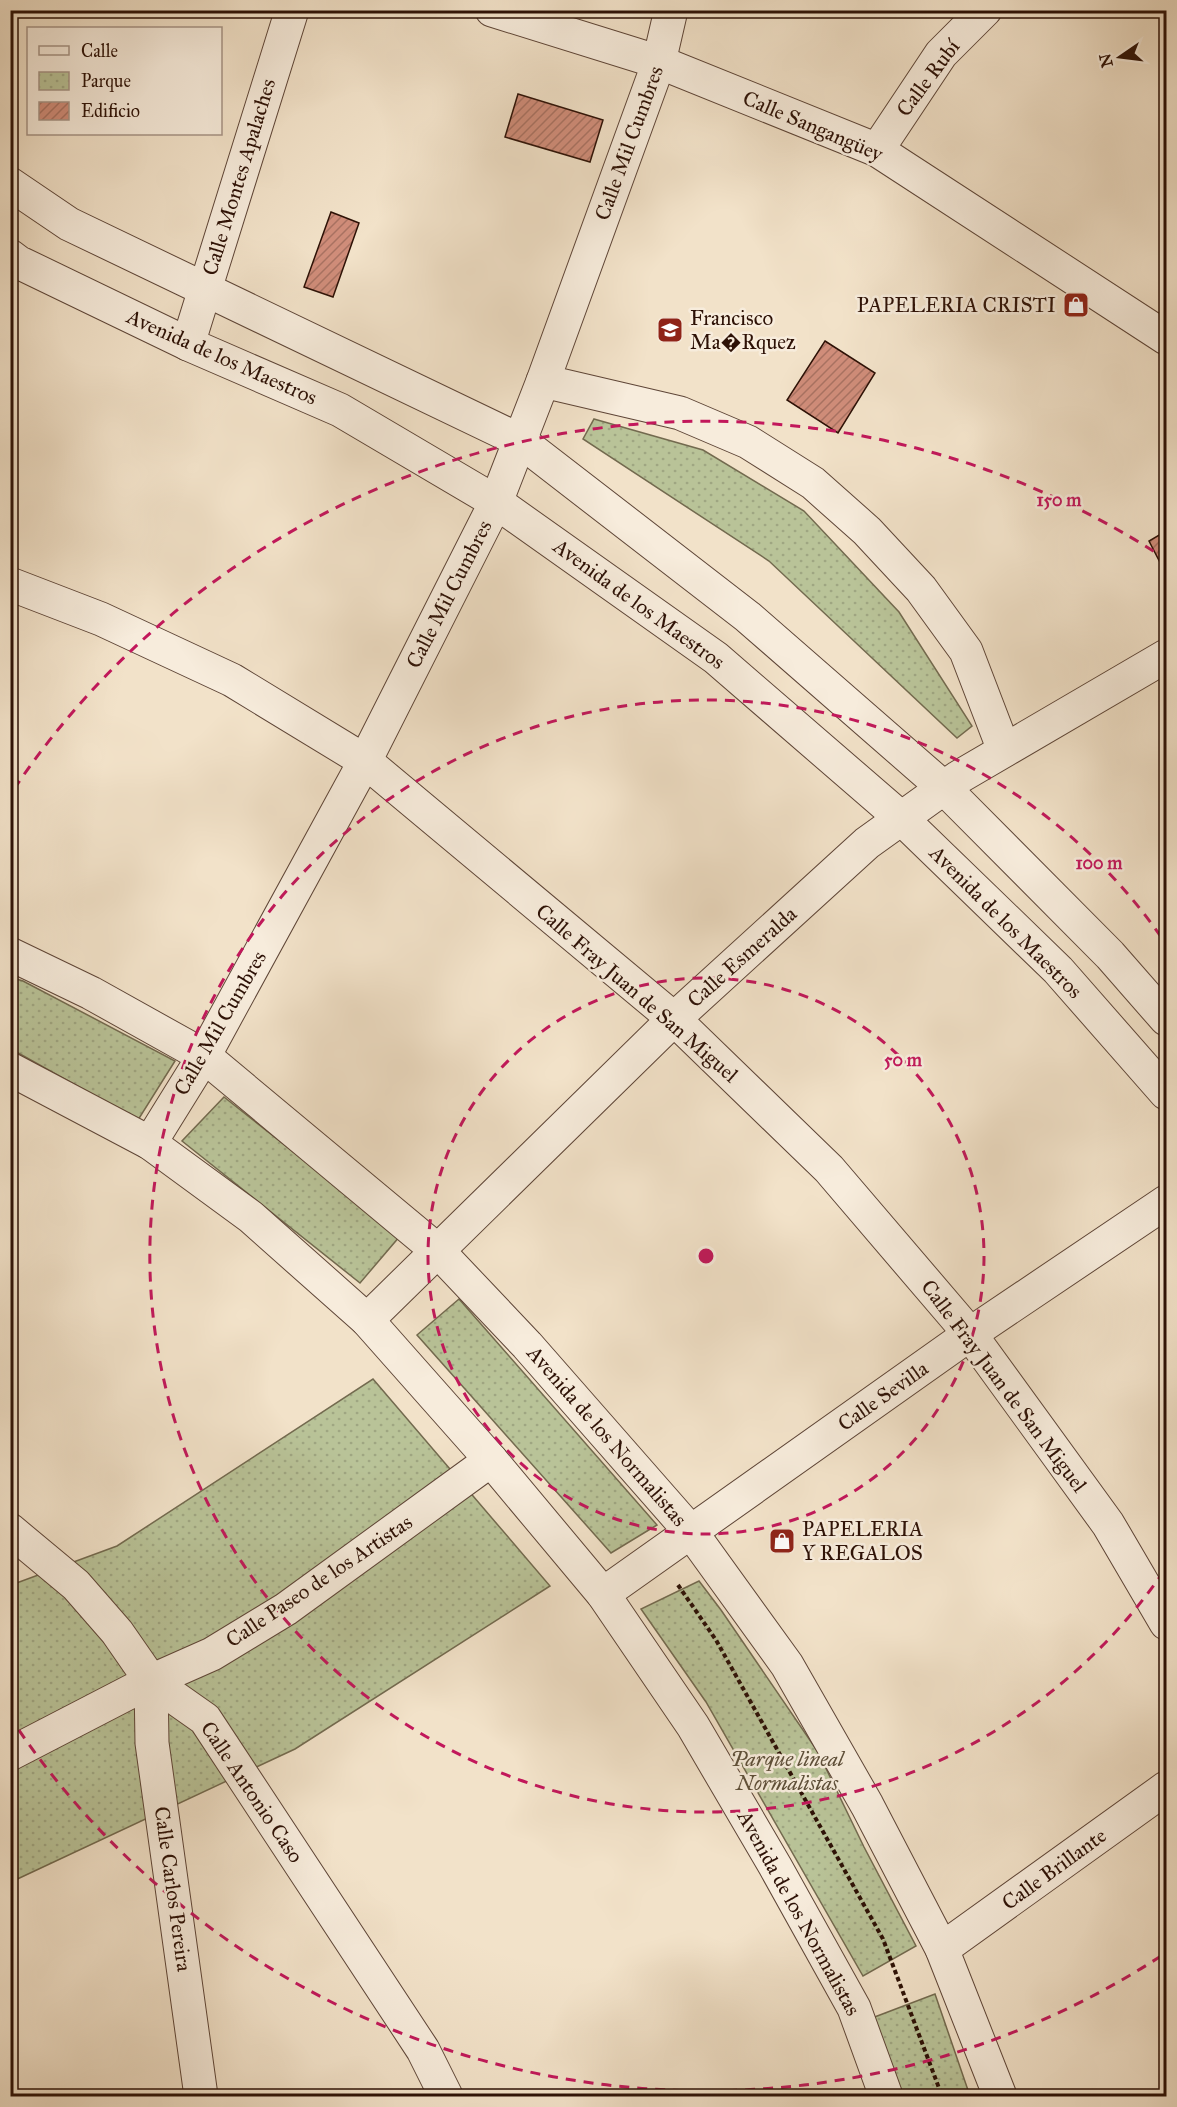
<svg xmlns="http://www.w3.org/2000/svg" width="1177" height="2107" font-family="'IM FELL Great Primer',serif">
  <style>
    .park { fill: url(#park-dots); stroke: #736a4f; stroke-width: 1.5 }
    .building { fill: url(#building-hatch); stroke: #2d1106; stroke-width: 1.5 }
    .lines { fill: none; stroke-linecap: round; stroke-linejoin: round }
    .minor-casing { stroke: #5e4537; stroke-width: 35 }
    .path { stroke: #2d1106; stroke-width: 4; stroke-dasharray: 4.5 3; stroke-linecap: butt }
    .minor { stroke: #f7ecdc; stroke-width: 33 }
    .ring { fill: none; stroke: #c2185b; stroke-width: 3; stroke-dasharray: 10 8 }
    .labels { text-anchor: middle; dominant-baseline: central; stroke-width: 5; stroke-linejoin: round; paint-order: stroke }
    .street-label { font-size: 21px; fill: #2d1106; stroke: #f7ecdc }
    .poi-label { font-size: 21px; fill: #2d1106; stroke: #f7ecdc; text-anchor: start }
    .park-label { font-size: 21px; font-style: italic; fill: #5e4f39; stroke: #f7ecdc }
    .centre { fill: #c2185b; stroke: #f7ecdc; stroke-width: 3 }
    .ring-label { font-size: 18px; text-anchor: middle; font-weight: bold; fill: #c2185b; stroke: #f7ecdc; stroke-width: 5; stroke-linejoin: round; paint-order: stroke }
  </style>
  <defs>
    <pattern id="park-dots" width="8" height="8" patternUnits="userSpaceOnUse" patternTransform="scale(1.5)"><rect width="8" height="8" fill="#b9c398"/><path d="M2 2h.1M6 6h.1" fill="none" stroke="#9fa682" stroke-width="1.8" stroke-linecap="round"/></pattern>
    <pattern id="building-hatch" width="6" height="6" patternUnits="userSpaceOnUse" patternTransform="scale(1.5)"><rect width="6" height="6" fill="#d08d7a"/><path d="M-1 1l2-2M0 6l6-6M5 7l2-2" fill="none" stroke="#a97262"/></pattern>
  </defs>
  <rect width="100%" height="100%" fill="#f2e2c9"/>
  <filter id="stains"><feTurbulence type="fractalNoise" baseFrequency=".00333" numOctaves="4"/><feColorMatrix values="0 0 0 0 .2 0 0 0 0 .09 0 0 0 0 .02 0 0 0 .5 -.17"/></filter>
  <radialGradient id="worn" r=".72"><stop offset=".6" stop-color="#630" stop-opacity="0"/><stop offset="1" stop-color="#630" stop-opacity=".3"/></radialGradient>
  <g class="park">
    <path d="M594 419 703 450 804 511 899 612 972 726 957 738 769 561 583 439Z"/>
    <path d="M10 977 23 981 175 1061 138 1120 11 1049Z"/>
    <path d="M224 1097 400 1236 360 1283 182 1141Z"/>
    <path d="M459 1299 657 1525 611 1553 417 1335Z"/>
    <path d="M373 1379 550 1586 295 1749 11 1882V1585L117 1546Z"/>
    <path d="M699 1581 721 1610 818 1752 864 1847 916 1946 863 1976 706 1702 641 1609Z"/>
    <path d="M935 1994 970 2096H900L872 2018Z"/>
  </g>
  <g class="building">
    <path d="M518 94 603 120 590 162 505 137Z"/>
    <path d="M331 212 359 223 333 297 304 287Z"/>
    <path d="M825 341 875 373 838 433 787 400Z"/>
    <path d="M1166 531V574L1149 541Z"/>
  </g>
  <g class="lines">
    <g class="minor-casing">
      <g id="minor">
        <path d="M492 10 659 62 877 150 1166 338"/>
        <path d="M877 150 941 54 985 10"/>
        <path d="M10 184 69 224 519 440 748 617 944 788 1110 955 1166 1019"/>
        <path d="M10 256 18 262 188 344 340 410 496 502 716 658 901 818 1058 970 1166 1093"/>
        <path d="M188 344 292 10"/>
        <path d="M543 381 680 413 748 442 813 483 867 531 921 589 966 651 1004 750"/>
        <path d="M10 584 101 619 232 680 365 761 674 1019 829 1169 970 1334 1108 1524 1166 1623"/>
        <path d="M10 954 91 993 204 1056 438 1251 527 1345 691 1532 787 1665 867 1805 942 1949 1000 2096"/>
        <path d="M10 1069 150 1143 251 1217 367 1320 491 1460 603 1594 693 1726 775 1866 854 2008 886 2096"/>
        <path d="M150 1143 204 1056 365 761 496 502 543 381 659 62 671 10"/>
        <path d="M367 1320 674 1019 867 843 959 777 1166 656"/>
        <path d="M10 1530 76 1585 117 1632 151 1681 205 1719 423 2050 446 2096"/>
        <path d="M603 1594 970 1334 1166 1202"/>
        <path d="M151 1681 152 1743 201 2096"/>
        <path d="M10 1754 151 1681 212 1654 286 1609 491 1460"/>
        <path d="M942 1949 1166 1788"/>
      </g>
    </g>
    <path class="path" d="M678 1585 716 1640 883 1939 942 2096"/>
    <use href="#minor" class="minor"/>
  </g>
  <g class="ring">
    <circle cx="706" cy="1256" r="278"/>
    <path d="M1164 1571A556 556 0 1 1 1164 941"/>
    <path d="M1161 1956A835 835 0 0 1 14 1723M14 789A835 835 0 0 1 1161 556"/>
  </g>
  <defs>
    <g id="shop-square" transform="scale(1.35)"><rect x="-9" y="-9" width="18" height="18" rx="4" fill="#8f2418" stroke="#f7ecdc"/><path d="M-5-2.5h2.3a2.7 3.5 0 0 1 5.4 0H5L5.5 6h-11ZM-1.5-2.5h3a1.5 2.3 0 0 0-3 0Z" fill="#fff"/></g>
    <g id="school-square" transform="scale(1.35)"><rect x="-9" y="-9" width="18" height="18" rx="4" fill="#8f2418" stroke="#f7ecdc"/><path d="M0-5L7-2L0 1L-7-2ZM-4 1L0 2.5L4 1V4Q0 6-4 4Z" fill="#fff"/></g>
  </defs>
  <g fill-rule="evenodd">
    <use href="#shop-square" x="1076" y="305"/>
    <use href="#school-square" x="670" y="330"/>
    <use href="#shop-square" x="782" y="1541"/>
  </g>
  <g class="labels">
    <g class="street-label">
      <text transform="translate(928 78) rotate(-53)">Calle Rubí</text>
      <text transform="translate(813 126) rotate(23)">Calle Sangangüey</text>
      <text transform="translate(629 143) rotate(-70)">Calle Mil Cumbres</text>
      <text transform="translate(239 177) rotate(-73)">Calle Montes Apalaches</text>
      <text transform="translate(222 357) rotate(24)">Avenida de los Maestros</text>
      <text transform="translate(449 594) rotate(-63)">Calle Mil Cumbres</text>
      <text transform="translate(639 604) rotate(36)">Avenida de los Maestros</text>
      <text transform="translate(1006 922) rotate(45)">Avenida de los Maestros</text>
      <text transform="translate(742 957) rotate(-42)">Calle Esmeralda</text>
      <text transform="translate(637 993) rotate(41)">Calle Fray Juan de San Miguel</text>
      <text transform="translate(220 1023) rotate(-60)">Calle Mil Cumbres</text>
      <text transform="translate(1004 1386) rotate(53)">Calle Fray Juan de San Miguel</text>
      <text transform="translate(883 1396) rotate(-35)">Calle Sevilla</text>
      <text transform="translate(607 1436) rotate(49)">Avenida de los Normalistas</text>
      <text transform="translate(319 1581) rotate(-34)">Calle Paseo de los Artistas</text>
      <text transform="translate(252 1792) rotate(56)">Calle Antonio Caso</text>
      <text transform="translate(1054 1869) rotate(-36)">Calle Brillante</text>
      <text transform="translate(173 1889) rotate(82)">Calle Carlos Pereira</text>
      <text transform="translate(799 1913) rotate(61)">Avenida de los Normalistas</text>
    </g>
    <g class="poi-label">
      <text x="1056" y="305" text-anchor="end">PAPELERIA CRISTI</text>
      <text x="690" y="318">Francisco<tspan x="690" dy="24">Ma�Rquez</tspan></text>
      <text x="802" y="1529">PAPELERIA<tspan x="802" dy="24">Y REGALOS</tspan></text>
    </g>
    <g class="park-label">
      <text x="787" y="1759">Parque lineal<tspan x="787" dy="24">Normalistas</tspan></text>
    </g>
  </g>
  <circle cx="706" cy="1256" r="9" class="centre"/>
  <g class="ring-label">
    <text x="1059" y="506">150 m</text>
    <text x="1099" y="869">100 m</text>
    <text x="903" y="1066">50 m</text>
  </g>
  <rect width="1177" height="2107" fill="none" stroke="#f2e2c9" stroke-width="36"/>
  <rect x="12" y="12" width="1153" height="2083" fill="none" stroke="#2d1106" stroke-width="3"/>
  <rect x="18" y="18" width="1141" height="2071" fill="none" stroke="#2d1106" stroke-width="1.5"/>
  <rect x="27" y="27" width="195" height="108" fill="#f7ecdc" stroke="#a69486" stroke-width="1.5"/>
  <rect x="39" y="46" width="30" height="9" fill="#f7ecdc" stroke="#a69486" stroke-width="1.5"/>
  <text x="81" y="57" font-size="18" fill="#2d1106">Calle</text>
  <rect x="39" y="72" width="30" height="18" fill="url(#park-dots)" stroke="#a69486" stroke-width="1.5"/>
  <text x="81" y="87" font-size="18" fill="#2d1106">Parque</text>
  <rect x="39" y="102" width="30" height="18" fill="url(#building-hatch)" stroke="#a69486" stroke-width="1.5"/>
  <text x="81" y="117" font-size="18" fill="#2d1106">Edificio</text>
  <g transform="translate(1120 57) rotate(256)" stroke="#f7ecdc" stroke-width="4.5" paint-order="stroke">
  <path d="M0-4.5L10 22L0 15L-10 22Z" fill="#2d1106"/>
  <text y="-9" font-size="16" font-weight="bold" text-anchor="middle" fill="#2d1106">N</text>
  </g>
  <rect width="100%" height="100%" filter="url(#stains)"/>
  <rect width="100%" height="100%" fill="url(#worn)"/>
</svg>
